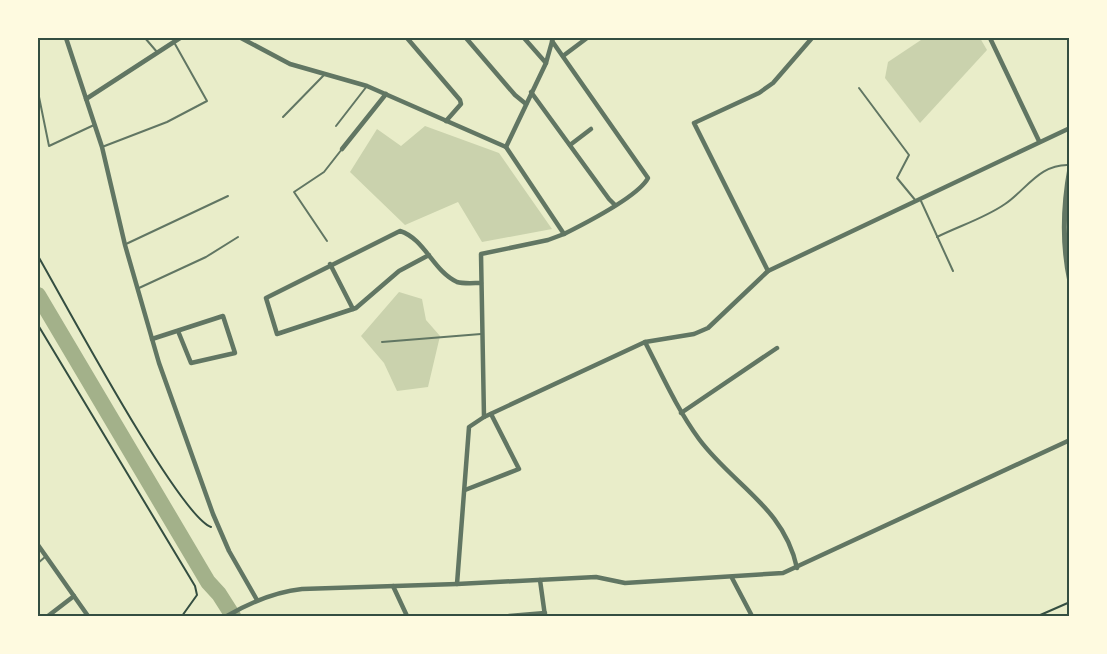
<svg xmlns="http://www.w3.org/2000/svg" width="1107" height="654" font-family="Literata,serif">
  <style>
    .green { fill: #cad2ad }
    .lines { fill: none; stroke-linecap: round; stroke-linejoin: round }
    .river { stroke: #a3b18a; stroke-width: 16 }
    .path { stroke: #344e41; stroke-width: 2 }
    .service { stroke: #617663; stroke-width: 2 }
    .minor { stroke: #617663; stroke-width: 4.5 }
    .tertiary { stroke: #617663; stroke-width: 5 }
    .neatline { fill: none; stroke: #344e41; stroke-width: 2 }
  </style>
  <rect width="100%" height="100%" fill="#e9edc9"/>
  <g class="green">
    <path d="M924 38H980L987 50 920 123 885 78 888 62Z"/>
    <path d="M425 126 499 153 552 229 482 242 458 202 405 225 350 172 377 129 401 146Z"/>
    <path d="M399 292 422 299 426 320 440 336 428 387 397 391 384 363 361 336Z"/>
  </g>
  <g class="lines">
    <path class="river" d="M38 295 208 582 219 594 233 616"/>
    <g class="path">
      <path d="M38 256C63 299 178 515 211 527"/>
      <path d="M38 325 195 586 197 595 182 616"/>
      <path d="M1038 616 1070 602"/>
    </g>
    <g class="service">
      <path d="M145 38 157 52"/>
      <path d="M859 88 909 155 897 178 916 201"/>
      <path d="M38 92 49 146 94 125"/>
      <path d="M283 117 324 75"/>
      <path d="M336 126 367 86"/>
      <path d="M102 147 167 122 207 101 175 44"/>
      <path d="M921 201 953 271"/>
      <path d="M937 237C959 226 985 218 1005 204 1026 190 1040 163 1070 165"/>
      <path d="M327 241 294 192 324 172 342 149"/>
      <path d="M126 244 228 196"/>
      <path d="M139 288 206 257 238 237"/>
      <path d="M382 342 481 334"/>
      <path d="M38 563 45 557"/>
    </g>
    <g class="minor">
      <path d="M66 38 102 147 125 245 159 363 213 514 229 551 257 600"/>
      <path d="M241 38 290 64 367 86 506 147 564 234 548 240 481 254 484 417"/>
      <path d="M407 38 460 100 461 104 446 121"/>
      <path d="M466 38 515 95 526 104"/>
      <path d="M524 38 546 63"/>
      <path d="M990 38 1039 141"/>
      <path d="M552 41 648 178C638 197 584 224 564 234"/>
      <path d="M563 56 587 38"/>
      <path d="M531 92 609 199 615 205"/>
      <path d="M86 99 180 38"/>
      <path d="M570 145 591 129"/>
      <path d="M506 147 546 63 553 38"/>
      <path d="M342 149 386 94"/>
      <path d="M429 255 399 271 356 308 277 334 266 298 400 231C425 239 433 271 457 282 463 284 474 283 481 283"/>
      <path d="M330 264 353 309"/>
      <path d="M768 271 694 123 759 93 773 83 812 38"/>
      <path d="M152 339 223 316 235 353 191 363 178 331"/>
      <path d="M645 342C662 375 677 409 699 439 733 485 784 507 797 568"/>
      <path d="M681 413 777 348"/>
      <path d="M465 490 519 469 491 414"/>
      <path d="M38 545 88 616"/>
      <path d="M732 578 752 616"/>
      <path d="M540 580 545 616"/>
      <path d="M457 584 469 427 484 417 645 342 694 334 708 328 768 271 1070 128"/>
      <path d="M393 586 407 616"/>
      <path d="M48 616 74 596"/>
      <path d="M227 616C251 602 274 592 302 589L457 584 596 577 625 583 783 573 1070 440"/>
      <path d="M509 616 545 613"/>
    </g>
    <path class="tertiary" d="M1070 168C1063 206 1062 245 1070 282"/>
  </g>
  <rect width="1107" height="654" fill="none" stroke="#fefae0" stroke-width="78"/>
  <rect x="39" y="39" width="1029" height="576" class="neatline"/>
</svg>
